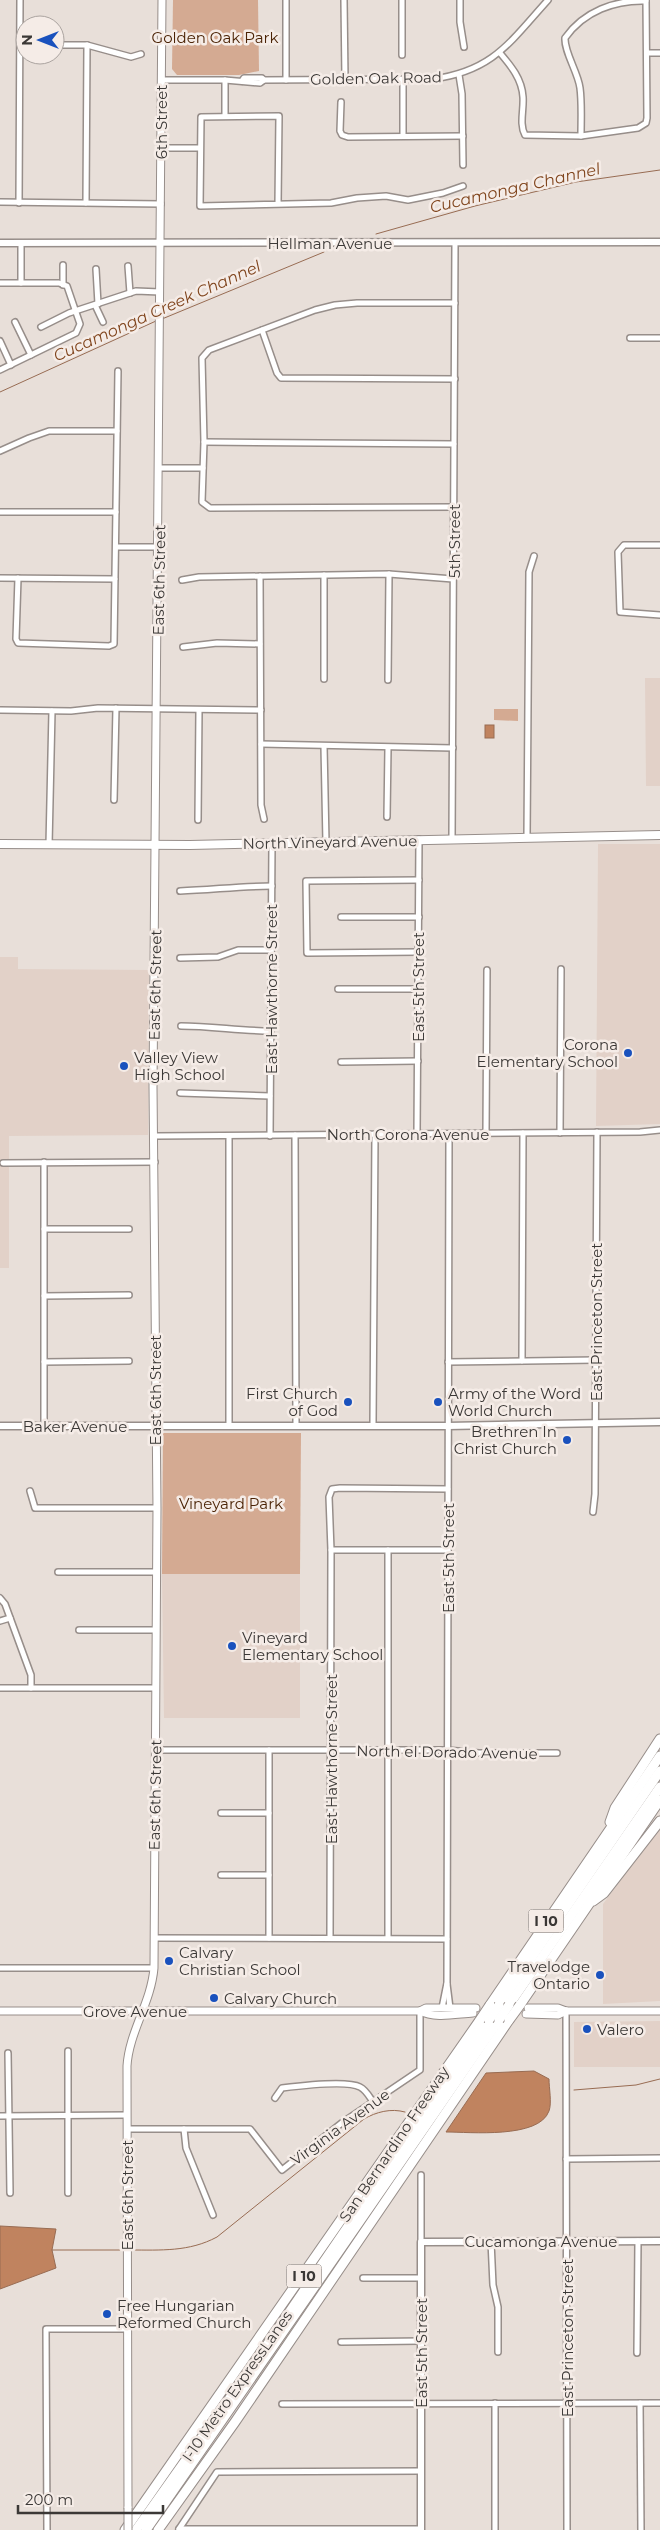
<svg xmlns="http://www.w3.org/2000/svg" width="660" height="2530" font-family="Montserrat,sans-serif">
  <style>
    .built { fill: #e2d1c8 }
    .green { fill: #d4aa92 }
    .water { fill: #c0835f; stroke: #986c53 }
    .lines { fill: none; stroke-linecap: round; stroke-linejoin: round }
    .stream { stroke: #986c53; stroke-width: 1 }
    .minor-casing { stroke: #978e8a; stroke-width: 8 }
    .tertiary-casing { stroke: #978e8a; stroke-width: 9 }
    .secondary-casing { stroke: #978e8a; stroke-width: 9 }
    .primary-casing { stroke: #978e8a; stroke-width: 10 }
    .motorway-casing { stroke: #978e8a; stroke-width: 11 }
    .minor { stroke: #fff; stroke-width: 5 }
    .tertiary { stroke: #fff; stroke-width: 6 }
    .secondary { stroke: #fff; stroke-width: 7 }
    .primary { stroke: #fff; stroke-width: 8 }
    .motorway { stroke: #fff; stroke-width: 9 }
    .secondary-bridge-casing { stroke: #978e8a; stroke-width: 9; stroke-linecap: butt }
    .motorway-bridge-casing { stroke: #978e8a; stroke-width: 11; stroke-linecap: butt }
    .secondary-bridge { stroke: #fff; stroke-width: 7 }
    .motorway-bridge { stroke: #fff; stroke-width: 9 }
    .poi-dot { fill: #1951bd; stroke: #f5ece7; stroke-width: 2 }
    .labels { text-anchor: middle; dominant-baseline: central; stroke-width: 5; stroke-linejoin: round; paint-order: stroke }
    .shield { fill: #f5ece7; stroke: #736e6b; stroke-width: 1 }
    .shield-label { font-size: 14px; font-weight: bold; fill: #3b3836 }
    .park-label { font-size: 15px; fill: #4b2305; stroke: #f5ece7 }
    .street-label { font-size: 15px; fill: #3b3836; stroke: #f5ece7 }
    .poi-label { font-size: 15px; fill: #3b3836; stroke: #f5ece7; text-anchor: start }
    .water-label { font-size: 16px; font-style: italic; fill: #80451d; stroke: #f5ece7 }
  </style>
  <rect width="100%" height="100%" fill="#e8dfd9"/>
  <g class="built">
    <path d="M645 678H660V786H646Z"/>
    <path d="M598 844H660V1124L596 1126Z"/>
    <path d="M0 957H18V969L149 970 148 1135 9 1136V1268H0Z"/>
    <path d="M162 1574H300V1718H164Z"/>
    <path d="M660 1828V2001L603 2004V1904Z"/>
    <path d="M660 2021V2067H574V2022Z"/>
  </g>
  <g class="green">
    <path d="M173 0H258L259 71 239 75H177L172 69Z"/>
    <path d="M494 709H518V721L494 720Z"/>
    <path d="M163 1433H301L300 1574H162Z"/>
  </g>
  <g class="water">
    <rect x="485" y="725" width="9" height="13"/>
    <path d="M534 2071 549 2079C549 2088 552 2103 549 2111 539 2139 470 2132 446 2132L486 2073Z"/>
    <path d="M0 2226 56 2229 52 2250 56 2268 0 2289Z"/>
  </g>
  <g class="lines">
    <g class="stream">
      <path d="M376 234 475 206 576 182 660 170"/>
      <path d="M162 319 324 252"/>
      <path d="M0 392 156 321"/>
      <path d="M574 2090 636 2085 660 2079"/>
      <path d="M52 2250H123"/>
      <path d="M130 2250C161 2250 189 2252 217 2237L364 2119C376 2112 391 2108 405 2112"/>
    </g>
    <g class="minor-casing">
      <g id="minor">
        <path d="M344 0 345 79"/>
        <path d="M460 0V22L464 47"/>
        <path d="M55 45H87L131 57 141 54"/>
        <path d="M500 53C511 66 522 79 523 97 524 110 519 124 525 135L581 136 638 128 646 123 647 118 646 0"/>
        <path d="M647 53H660"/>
        <path d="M402 55V0"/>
        <path d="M459 75 462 94 463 165"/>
        <path d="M161 80H225L260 83 264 80 433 79C493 71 510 42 548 0"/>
        <path d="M225 80V116"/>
        <path d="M286 80V0"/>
        <path d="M242 81 244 78H262L264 80"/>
        <path d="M341 102 340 131 342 135 348 137 463 136"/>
        <path d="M403 136V80"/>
        <path d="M581 136C581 120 582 103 580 88 578 72 564 52 565 38 584 11 615 0 646 1"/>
        <path d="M161 148H200"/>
        <path d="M0 202 161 204"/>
        <path d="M19 203 20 0"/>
        <path d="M86 203 87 45"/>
        <path d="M278 204 279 116 201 117 200 206 331 203 357 198 386 196 408 200 443 193 463 186"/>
        <path d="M21 243V283"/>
        <path d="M63 265V285"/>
        <path d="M128 266 130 293"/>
        <path d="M96 269 98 304"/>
        <path d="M0 283H59L67 286 80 324 76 333 0 370"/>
        <path d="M95 305 103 322"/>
        <path d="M15 322 31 355"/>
        <path d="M41 327 69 313 136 291 160 292"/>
        <path d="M262 330 277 373 281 378 455 379"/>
        <path d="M630 338H660"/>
        <path d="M0 341 11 365"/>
        <path d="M204 442 454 444"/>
        <path d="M0 451 29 438 49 431H117"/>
        <path d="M160 468H203"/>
        <path d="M454 507 210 508 202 502 204 442 202 358 209 350 315 310 335 305 357 303H455"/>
        <path d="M0 512H116"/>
        <path d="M660 545H624L618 552 620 612 660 615"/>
        <path d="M116 547H159"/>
        <path d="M260 576 261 805 264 819"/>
        <path d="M0 578 115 579"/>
        <path d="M18 578 16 639 18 643 109 646 114 644 118 371"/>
        <path d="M182 580 199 577 389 574 453 579"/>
        <path d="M183 647 217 643 260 644"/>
        <path d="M324 679V575"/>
        <path d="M388 680 389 574"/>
        <path d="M0 710 71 711 98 708 261 710"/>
        <path d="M261 744 453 748"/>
        <path d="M324 746 326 842"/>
        <path d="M114 800 116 708"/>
        <path d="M387 817 388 748"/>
        <path d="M198 820 199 710"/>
        <path d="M527 837 529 572 534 556"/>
        <path d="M452 839 455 244"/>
        <path d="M49 845 52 711"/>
        <path d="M180 891C211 890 241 886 272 886"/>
        <path d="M341 917H419"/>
        <path d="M419 952 307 953 306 881 419 880"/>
        <path d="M180 958 218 957 238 950H271"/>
        <path d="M338 989H418"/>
        <path d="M181 1026C212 1026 240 1031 271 1031"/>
        <path d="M341 1062 418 1061"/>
        <path d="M180 1093 270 1096"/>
        <path d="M560 1133 561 969"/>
        <path d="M417 1134 419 839"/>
        <path d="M486 1134 487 970"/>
        <path d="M295 1135 296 1424"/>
        <path d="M156 1136 640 1132 660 1130"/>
        <path d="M229 1136V1425"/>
        <path d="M270 1136 272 843"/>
        <path d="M3 1163 155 1162"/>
        <path d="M44 1229H129"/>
        <path d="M44 1296 129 1295"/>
        <path d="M522 1361 523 1133"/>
        <path d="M44 1362 129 1361"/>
        <path d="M448 1362 596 1360"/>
        <path d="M373 1424 375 1135"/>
        <path d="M44 1426V1162"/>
        <path d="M30 1491 35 1508H157"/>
        <path d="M593 1512 595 1494 597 1132"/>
        <path d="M331 1550H448"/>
        <path d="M58 1572H157"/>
        <path d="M0 1598 5 1604 31 1675V1688"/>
        <path d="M0 1621 10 1618"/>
        <path d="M79 1630H156"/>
        <path d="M0 1688H156"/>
        <path d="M156 1750H447L479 1753H557"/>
        <path d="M269 1750V1938"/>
        <path d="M221 1813H269"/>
        <path d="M221 1875H269"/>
        <path d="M154 1938 447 1939"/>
        <path d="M330 1938 331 1550 329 1497 332 1489 340 1488 448 1489"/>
        <path d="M388 1938V1550"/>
        <path d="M0 1968H154"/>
        <path d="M447 1984 450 2008"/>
        <path d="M442 2008 447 1983 449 1134"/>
        <path d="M566 2011 567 2530"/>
        <path d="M8 2053 10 2193"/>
        <path d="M275 2098 282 2088C298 2086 347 2080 360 2087 366 2090 369 2096 373 2102"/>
        <path d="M0 2116 127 2115"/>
        <path d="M127 2129H250L282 2170 343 2122 420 2070V2011"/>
        <path d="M184 2129 186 2148 213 2215"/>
        <path d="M566 2159 660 2158"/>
        <path d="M421 2175V2242"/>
        <path d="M68 2193V2051"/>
        <path d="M491 2241 493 2285 498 2307V2352"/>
        <path d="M363 2278H421"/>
        <path d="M341 2342 421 2341"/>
        <path d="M637 2353 638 2241"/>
        <path d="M495 2403V2530"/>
        <path d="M640 2403 641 2530"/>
        <path d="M282 2404 660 2403"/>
        <path d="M179 2529 217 2472 421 2471"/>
        <path d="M179 2529H421"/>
        <path d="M47 2530 46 2329H127"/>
      </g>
    </g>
    <g class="tertiary-casing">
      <g id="tertiary">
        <path d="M0 243 660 242"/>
        <path d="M0 1426H448L660 1422"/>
        <path d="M421 2530V2242L660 2241"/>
      </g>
    </g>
    <g class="secondary-casing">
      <g id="secondary">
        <path d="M528 2008H558L566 2011H660"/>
        <path d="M0 2011H420C435 2019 456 2014 473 2013"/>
        <path d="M420 2011 426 2008H476"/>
        <path d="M526 2014 558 2015 566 2011"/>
        <path d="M128 2508 127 2066C129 2032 151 2003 154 1968L157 1508 153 1087 162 0"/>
      </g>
    </g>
    <g class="primary-casing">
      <path id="primary" d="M0 844 190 845 660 835"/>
    </g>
    <g class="motorway-casing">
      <g id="motorway">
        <path d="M610 1822 615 1808 660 1739"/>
        <path d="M593 1901 604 1893 660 1821"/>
        <path d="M490 2005 660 1756"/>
        <path d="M499 2005 660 1771"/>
        <path d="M509 2005 660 1787"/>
        <path d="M520 2005 660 1800"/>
        <path d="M125 2530 480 2020"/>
        <path d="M136 2530 254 2364 489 2020"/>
        <path d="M146 2530 499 2020"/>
        <path d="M158 2530 235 2422 509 2020"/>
      </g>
    </g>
    <use href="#minor" class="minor"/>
    <use href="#tertiary" class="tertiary"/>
    <use href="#secondary" class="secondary"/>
    <use href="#primary" class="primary"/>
    <use href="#motorway" class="motorway"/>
    <g class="secondary-bridge-casing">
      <path id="secondary-bridge" d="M128 2508V2530"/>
    </g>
    <g class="motorway-bridge-casing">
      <g id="motorway-bridge">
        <path d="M480 2020 490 2005"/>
        <path d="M489 2020 499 2005"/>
        <path d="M499 2020 509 2005"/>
        <path d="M509 2020 520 2005"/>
      </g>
    </g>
    <use href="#secondary-bridge" class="secondary-bridge"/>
    <use href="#motorway-bridge" class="motorway-bridge"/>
  </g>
  <g class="poi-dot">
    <circle cx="628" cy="1053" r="5"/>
    <circle cx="124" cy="1066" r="5"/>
    <circle cx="348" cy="1402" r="5"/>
    <circle cx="438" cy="1402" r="5"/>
    <circle cx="567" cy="1440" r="5"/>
    <circle cx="232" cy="1646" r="5"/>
    <circle cx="169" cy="1961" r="5"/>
    <circle cx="600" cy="1975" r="5"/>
    <circle cx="214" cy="1998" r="5"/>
    <circle cx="587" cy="2029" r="5"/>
    <circle cx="107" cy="2314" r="5"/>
  </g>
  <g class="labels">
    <g class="shield">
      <rect x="528.5" y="1909.5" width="35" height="23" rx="4"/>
      <rect x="286.5" y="2264.5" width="35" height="23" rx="4"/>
    </g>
    <g class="shield-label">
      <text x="546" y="1921">I 10</text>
      <text x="304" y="2276">I 10</text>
    </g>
    <g class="park-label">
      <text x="215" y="37">Golden Oak Park</text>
      <text x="231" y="1503">Vineyard Park</text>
    </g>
    <g class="street-label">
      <text transform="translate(376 78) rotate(-1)">Golden Oak Road</text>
      <text transform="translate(161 122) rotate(-90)">6th Street</text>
      <text x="330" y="243">Hellman Avenue</text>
      <text transform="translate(454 541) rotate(-90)">5th Street</text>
      <text transform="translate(159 580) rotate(-89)">East 6th Street</text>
      <text transform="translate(330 842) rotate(-1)">North Vineyard Avenue</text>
      <text transform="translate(155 985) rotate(-89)">East 6th Street</text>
      <text transform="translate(418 987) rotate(-90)">East 5th Street</text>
      <text transform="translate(271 989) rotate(-90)">East Hawthorne Street</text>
      <text x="408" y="1134">North Corona Avenue</text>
      <text transform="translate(596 1322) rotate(-90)">East Princeton Street</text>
      <text transform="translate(155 1390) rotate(-90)">East 6th Street</text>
      <text x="75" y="1426">Baker Avenue</text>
      <text transform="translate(448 1558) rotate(-90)">East 5th Street</text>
      <text transform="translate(447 1752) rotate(1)">North el Dorado Avenue</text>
      <text transform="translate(331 1759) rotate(-90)">East Hawthorne Street</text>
      <text transform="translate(155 1795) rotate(-89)">East 6th Street</text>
      <text x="135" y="2011">Grove Avenue</text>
      <text transform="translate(340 2127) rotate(-36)">Virginia Avenue</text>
      <text transform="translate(394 2144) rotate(-56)">San Bernardino Freeway</text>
      <text transform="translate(127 2195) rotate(-90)">East 6th Street</text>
      <text x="541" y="2241">Cucamonga Avenue</text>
      <text transform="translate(567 2338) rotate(-90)">East Princeton Street</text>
      <text transform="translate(421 2353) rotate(-90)">East 5th Street</text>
      <text transform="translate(237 2386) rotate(-55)">I-10 Metro ExpressLanes</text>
    </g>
    <g class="poi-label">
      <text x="618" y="1044" text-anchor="end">Corona<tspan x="618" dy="17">Elementary School</tspan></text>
      <text x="134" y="1057">Valley View<tspan x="134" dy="17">High School</tspan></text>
      <text x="338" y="1393" text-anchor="end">First Church<tspan x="338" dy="17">of God</tspan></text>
      <text x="448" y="1393">Army of the Word<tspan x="448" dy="17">World Church</tspan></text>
      <text x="557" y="1431" text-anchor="end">Brethren In<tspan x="557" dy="17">Christ Church</tspan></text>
      <text x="242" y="1637">Vineyard<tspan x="242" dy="17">Elementary School</tspan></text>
      <text x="179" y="1952">Calvary<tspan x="179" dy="17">Christian School</tspan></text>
      <text x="590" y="1966" text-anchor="end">Travelodge<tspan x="590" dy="17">Ontario</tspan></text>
      <text x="224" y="1998">Calvary Church</text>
      <text x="597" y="2029">Valero</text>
      <text x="117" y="2305">Free Hungarian<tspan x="117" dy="17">Reformed Church</tspan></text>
    </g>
    <g class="water-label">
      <text transform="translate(515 188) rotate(-13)">Cucamonga Channel</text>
      <text transform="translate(157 311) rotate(-24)">Cucamonga Creek Channel</text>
    </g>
  </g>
  <g transform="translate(40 40) rotate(270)"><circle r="24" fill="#f5ece7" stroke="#aba4a0"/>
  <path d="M0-4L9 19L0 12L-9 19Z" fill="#1951bd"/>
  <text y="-8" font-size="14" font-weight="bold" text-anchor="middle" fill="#3b3836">N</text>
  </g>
  <path d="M18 2505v8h145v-8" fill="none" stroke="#3b3836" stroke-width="2.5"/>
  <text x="25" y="2505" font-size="15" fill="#3b3836" stroke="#f5ece7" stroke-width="4" paint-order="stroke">200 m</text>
</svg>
